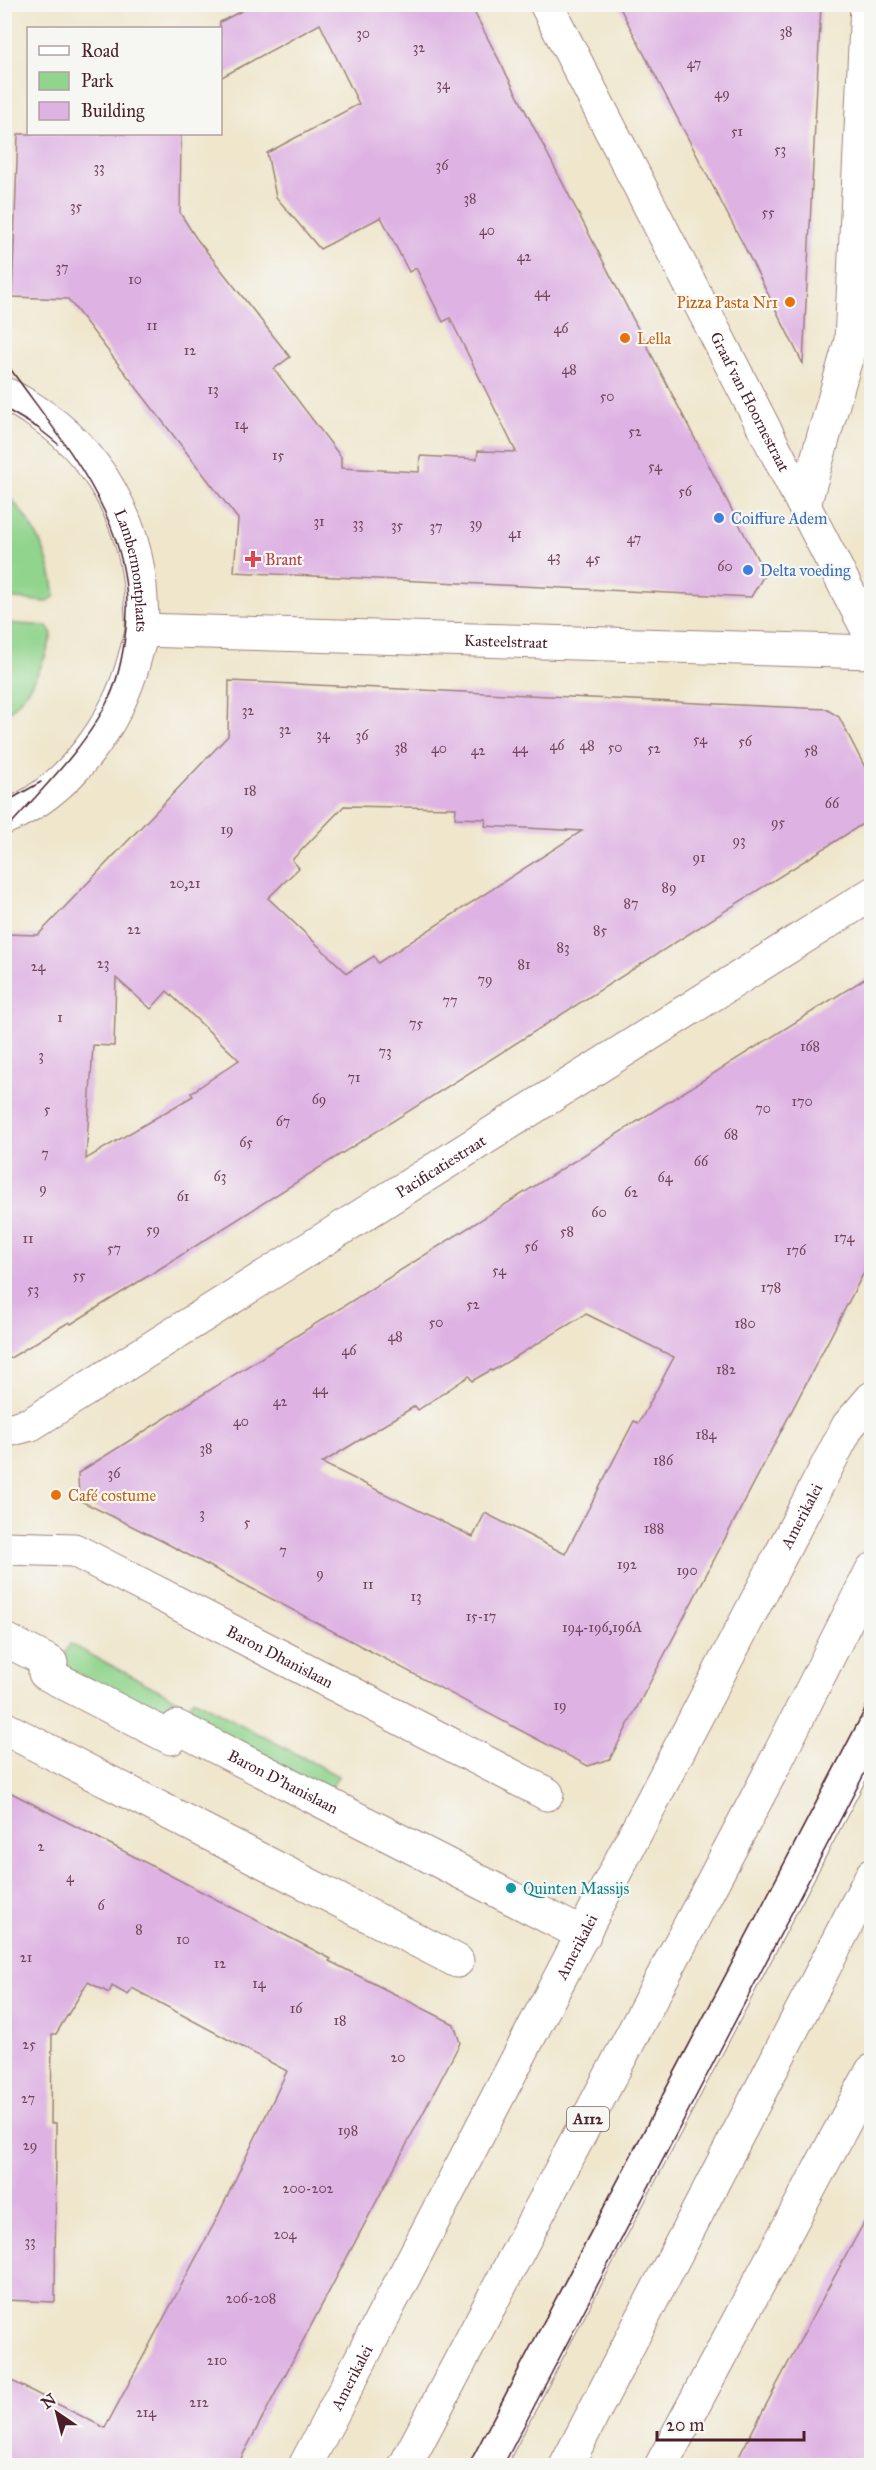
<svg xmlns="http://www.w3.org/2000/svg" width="876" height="2470" font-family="'IM FELL Great Primer',serif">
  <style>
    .green { fill: #91d48d; stroke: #6e7a5c; stroke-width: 1.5 }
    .building { fill: #deb2e3; fill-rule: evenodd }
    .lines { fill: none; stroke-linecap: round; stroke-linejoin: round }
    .minor-casing { stroke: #9c827c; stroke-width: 35 }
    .major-casing { stroke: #9c827c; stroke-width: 35 }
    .highway-casing { stroke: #9c827c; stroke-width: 35 }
    .minor { stroke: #fff; stroke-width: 33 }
    .major { stroke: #fff; stroke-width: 33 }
    .highway { stroke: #fff; stroke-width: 33 }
    .tram { stroke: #4a1f2b; stroke-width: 1.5 }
    .food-dot { fill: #e8710a; stroke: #f6f6f2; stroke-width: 2 }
    .shop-dot { fill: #3f7fe0; stroke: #f6f6f2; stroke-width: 2 }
    .health-dot { fill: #e0444e; stroke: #f6f6f2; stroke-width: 2 }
    .culture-dot { fill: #0f9aa8; stroke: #f6f6f2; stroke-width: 2 }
    .labels { text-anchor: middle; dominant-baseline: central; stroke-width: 4.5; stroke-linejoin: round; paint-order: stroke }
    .number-label { font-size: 14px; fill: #6f4459 }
    .shield { fill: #f6f6f2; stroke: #7e6067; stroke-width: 1.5 }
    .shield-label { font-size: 15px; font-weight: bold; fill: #4a1f2b }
    .food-label { font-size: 16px; fill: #c56008; stroke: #f6f6f2; text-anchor: start }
    .street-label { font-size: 16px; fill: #4a1f2b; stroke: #f6f6f2 }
    .shop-label { font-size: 16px; fill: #366cbe; stroke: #f6f6f2; text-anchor: start }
    .health-label { font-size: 16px; fill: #be3a42; stroke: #f6f6f2; text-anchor: start }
    .culture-label { font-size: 16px; fill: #0d838f; stroke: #f6f6f2; text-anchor: start }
  </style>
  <rect width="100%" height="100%" fill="#f6f6f2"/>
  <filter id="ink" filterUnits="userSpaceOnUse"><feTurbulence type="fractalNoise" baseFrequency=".0167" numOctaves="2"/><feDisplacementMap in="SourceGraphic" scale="12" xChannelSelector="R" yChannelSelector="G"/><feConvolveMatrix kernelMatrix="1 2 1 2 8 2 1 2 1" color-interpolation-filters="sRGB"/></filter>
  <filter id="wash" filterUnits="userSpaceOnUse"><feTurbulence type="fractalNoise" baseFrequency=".008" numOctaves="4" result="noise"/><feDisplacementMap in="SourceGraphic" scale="24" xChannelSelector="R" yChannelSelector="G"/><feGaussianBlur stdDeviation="1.35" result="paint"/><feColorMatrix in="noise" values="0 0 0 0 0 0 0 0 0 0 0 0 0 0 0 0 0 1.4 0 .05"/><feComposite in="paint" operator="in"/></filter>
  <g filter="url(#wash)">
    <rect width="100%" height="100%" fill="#efe6cc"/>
    <g class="green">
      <path d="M5 493C34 522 50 554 55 596L47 602 6 598Z"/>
      <path d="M5 623 47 626 52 634C44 667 29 694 5 716Z"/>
      <path d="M70 1644 180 1701 169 1721 59 1664Z"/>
      <path d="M193 1699 338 1776 325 1800 174 1738Z"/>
    </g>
    <g id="blocks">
      <g class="building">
        <path d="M255 4H470L765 574 751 597 234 572 238 519 68 299 12 297 18 134H181L180 213 196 238 290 357 274 369 341 457V468L419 472 420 456 477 459 478 451 516 452 450 318 443 322 416 268 409 272 381 217 320 249 276 197 267 153 359 104 320 24 220 78V22Z"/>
        <path d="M618 4H821L803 364 742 242Z"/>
        <path d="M229 681 826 709 839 717 872 781V818L156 1271 71 1324 69 1322 4 1362V934L38 935 228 736ZM344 806 456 808 455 818 486 819 485 826 582 831 378 963 374 956 347 973 268 898 299 868 292 860ZM116 978 151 1009 167 991 239 1060 191 1093 193 1096 86 1159 93 1045 114 1046Z"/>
        <path d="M872 974V1257L610 1759 588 1766 162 1541 79 1500 78 1473ZM586 1314 674 1357 639 1423 634 1421 565 1554 485 1513 473 1537 322 1463 415 1406 418 1410 469 1376 472 1381 491 1370 492 1371Z"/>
        <path d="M4 1789 331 1959 329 1961 454 2024 460 2043 237 2466H4V2377L105 2428 214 2224 287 2071 132 1988 128 1995 112 1986 109 1993 88 1982 56 2034H52L51 2123H56L55 2302 4 2300Z"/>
        <path d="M872 2208V2466H734L814 2314Z"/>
      </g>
    </g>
  </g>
  <g filter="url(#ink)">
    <use href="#blocks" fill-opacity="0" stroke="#9c827c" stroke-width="1.5"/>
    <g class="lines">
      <g class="minor-casing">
        <g id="minor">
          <path id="s1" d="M546 4 872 638"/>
          <path id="s2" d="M4 394C14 397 23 404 32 409 98 450 137 522 141 599 141 609 143 620 142 631 141 639 137 649 135 657 118 723 70 791 4 818"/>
          <path d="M804 505 851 341 867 4"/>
          <path id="s3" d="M142 630 872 652"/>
          <path id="s4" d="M4 1431 31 1424 872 894"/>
          <path id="s5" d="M4 1548 74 1550 547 1794"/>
          <path id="s6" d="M4 1639 51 1663 45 1673 171 1738 177 1727 584 1935"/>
          <path d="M4 1728 457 1961"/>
          <path d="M487 2466 872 1732"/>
        </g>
      </g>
      <g class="major-casing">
        <g id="major">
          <path d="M770 1773 872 1570"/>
          <path id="s7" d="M305 2466 848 1426 872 1398"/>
          <path d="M661 2466 872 2071"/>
        </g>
      </g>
      <g class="highway-casing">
        <g id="highway">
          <path d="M405 2466 770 1773"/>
          <path d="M566 2466 872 1875"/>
        </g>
      </g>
      <use href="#minor" class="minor"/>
      <use href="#major" class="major"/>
      <use href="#highway" class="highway"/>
      <g class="tram">
        <path d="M4 360C65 447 144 529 124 644 121 663 117 683 108 700 87 746 38 793 4 832"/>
        <path d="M4 408 38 428 58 444"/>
        <path d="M4 803 41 782"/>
        <path d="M468 2466 872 1696"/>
        <path d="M503 2466 872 1759"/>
      </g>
    </g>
  </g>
  <g class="food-dot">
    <circle cx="790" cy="302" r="6"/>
    <circle cx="625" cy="338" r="6"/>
    <circle cx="56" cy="1495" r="6"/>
  </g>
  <g class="shop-dot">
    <circle cx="719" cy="518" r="6"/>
    <circle cx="748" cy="570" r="6"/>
  </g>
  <path class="health-dot" d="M250 550h6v6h6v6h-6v6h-6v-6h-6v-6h6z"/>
  <circle class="culture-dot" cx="511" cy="1888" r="6"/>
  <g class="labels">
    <g class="number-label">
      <text x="786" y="31">38</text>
      <text x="363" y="33">30</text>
      <text x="419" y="47">32</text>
      <text x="694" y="63">47</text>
      <text x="443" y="84">34</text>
      <text x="722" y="93">49</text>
      <text x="737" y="131">51</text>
      <text x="780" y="149">53</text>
      <text x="442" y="165">36</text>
      <text x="99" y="167">33</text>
      <text x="470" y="198">38</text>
      <text x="76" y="206">35</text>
      <text x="768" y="212">55</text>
      <text x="487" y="230">40</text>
      <text x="524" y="256">42</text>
      <text x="62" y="267">37</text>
      <text x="135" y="279">10</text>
      <text x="542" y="292">44</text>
      <text x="152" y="325">11</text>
      <text x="561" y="328">46</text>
      <text x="190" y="350">12</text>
      <text x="569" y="369">48</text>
      <text x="213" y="389">13</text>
      <text x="607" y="396">50</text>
      <text x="241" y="424">14</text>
      <text x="635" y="431">52</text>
      <text x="278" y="455">15</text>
      <text x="655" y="466">54</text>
      <text x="685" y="491">56</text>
      <text x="319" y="521">31</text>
      <text x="358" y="523">33</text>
      <text x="476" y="523">39</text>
      <text x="397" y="525">35</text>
      <text x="436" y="526">37</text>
      <text x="515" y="533">41</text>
      <text x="634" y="538">47</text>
      <text x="554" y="556">43</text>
      <text x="593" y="558">45</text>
      <text x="725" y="566">60</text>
      <text x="248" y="710">32</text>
      <text x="285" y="729">32</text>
      <text x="323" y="734">34</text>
      <text x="362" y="735">36</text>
      <text x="700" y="739">54</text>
      <text x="745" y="741">56</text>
      <text x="557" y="745">46</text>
      <text x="587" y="745">48</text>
      <text x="401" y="747">38</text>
      <text x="615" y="747">50</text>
      <text x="439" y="748">40</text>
      <text x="520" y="748">44</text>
      <text x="654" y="748">52</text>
      <text x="478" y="750">42</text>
      <text x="811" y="750">58</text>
      <text x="250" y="790">18</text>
      <text x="832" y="803">66</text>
      <text x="778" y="822">95</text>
      <text x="227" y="829">19</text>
      <text x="739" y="840">93</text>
      <text x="699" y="857">91</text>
      <text x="185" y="883">20,21</text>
      <text x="669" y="887">89</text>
      <text x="631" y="903">87</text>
      <text x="134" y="929">22</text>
      <text x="600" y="930">85</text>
      <text x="563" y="947">83</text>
      <text x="103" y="963">23</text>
      <text x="524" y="964">81</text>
      <text x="38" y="966">24</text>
      <text x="485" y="979">79</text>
      <text x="450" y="1000">77</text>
      <text x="60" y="1017">1</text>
      <text x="416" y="1023">75</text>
      <text x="810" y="1046">168</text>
      <text x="385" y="1051">73</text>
      <text x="41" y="1055">3</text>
      <text x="354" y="1077">71</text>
      <text x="319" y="1099">69</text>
      <text x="802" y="1101">170</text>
      <text x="763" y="1108">70</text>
      <text x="47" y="1109">5</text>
      <text x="283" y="1121">67</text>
      <text x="731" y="1134">68</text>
      <text x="246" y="1142">65</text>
      <text x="45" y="1153">7</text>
      <text x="701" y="1161">66</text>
      <text x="220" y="1176">63</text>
      <text x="665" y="1177">64</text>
      <text x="43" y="1188">9</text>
      <text x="631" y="1192">62</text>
      <text x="183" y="1196">61</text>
      <text x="599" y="1212">60</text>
      <text x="153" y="1229">59</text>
      <text x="567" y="1231">58</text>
      <text x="844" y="1237">174</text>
      <text x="28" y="1238">11</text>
      <text x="531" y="1246">56</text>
      <text x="114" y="1248">57</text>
      <text x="796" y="1250">176</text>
      <text x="499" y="1270">54</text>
      <text x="79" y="1275">55</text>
      <text x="771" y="1287">178</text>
      <text x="33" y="1289">53</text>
      <text x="473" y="1304">52</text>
      <text x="436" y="1322">50</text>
      <text x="745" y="1323">180</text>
      <text x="395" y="1336">48</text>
      <text x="349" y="1350">46</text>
      <text x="726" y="1369">182</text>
      <text x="320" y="1389">44</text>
      <text x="280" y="1401">42</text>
      <text x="241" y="1421">40</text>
      <text x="706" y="1434">184</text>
      <text x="206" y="1448">38</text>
      <text x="663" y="1460">186</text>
      <text x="114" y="1473">36</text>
      <text x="202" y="1513">3</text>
      <text x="247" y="1522">5</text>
      <text x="654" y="1528">188</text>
      <text x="283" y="1550">7</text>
      <text x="627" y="1564">192</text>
      <text x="687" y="1570">190</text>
      <text x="320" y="1573">9</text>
      <text x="368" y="1584">11</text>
      <text x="416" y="1596">13</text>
      <text x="481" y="1616">15-17</text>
      <text x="602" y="1627">194-196,196A</text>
      <text x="560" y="1705">19</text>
      <text x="41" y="1846">2</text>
      <text x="70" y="1877">4</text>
      <text x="101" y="1905">6</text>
      <text x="139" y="1929">8</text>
      <text x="183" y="1939">10</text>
      <text x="26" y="1957">21</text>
      <text x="220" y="1963">12</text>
      <text x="259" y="1983">14</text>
      <text x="296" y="2008">16</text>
      <text x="340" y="2020">18</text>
      <text x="29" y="2044">25</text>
      <text x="398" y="2057">20</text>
      <text x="28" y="2098">27</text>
      <text x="348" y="2130">198</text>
      <text x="30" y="2145">29</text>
      <text x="308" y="2188">200-202</text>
      <text x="285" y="2234">204</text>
      <text x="30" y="2241">33</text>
      <text x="251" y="2298">206-208</text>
      <text x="217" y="2360">210</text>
      <text x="199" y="2402">212</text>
      <text x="146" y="2412">214</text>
    </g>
    <rect class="shield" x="567" y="2107" width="42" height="24" rx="4.5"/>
    <g class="shield-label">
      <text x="588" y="2119">A112</text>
    </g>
    <g class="food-label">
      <text x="778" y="302" text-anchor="end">Pizza Pasta Nr1</text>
      <text x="637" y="338">Lella</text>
      <text x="68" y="1495">Café costume</text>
    </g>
    <g class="street-label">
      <text stroke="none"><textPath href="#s1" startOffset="447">Graaf van Hoornestraat</textPath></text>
      <text stroke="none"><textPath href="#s2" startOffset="230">Lambermontplaats</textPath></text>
      <text stroke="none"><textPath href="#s3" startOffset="364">Kasteelstraat</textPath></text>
      <text stroke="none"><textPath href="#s4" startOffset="512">Pacificatiestraat</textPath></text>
      <text stroke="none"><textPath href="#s7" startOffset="1072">Amerikalei</textPath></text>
      <text stroke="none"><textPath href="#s5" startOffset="302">Baron Dhanislaan</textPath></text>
      <text stroke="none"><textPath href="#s6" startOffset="338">Baron D'hanislaan</textPath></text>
      <text stroke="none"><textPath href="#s7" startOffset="586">Amerikalei</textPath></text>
      <text stroke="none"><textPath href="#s7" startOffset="100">Amerikalei</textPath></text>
    </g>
    <g class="shop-label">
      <text x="731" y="518">Coiffure Adem</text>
      <text x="760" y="570">Delta voeding</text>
    </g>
    <g class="health-label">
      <text x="265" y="559">Brant</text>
    </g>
    <g class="culture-label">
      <text x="523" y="1888">Quinten Massijs</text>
    </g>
  </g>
  <rect width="876" height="2470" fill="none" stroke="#f6f6f2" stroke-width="24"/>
  <rect x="27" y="27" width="195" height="108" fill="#f6f6f2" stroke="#b1a0a2" stroke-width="1.5"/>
  <rect x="39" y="46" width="30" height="9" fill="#ffffff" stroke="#b1a0a2" stroke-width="1.5"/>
  <text x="81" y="57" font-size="18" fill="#4a1f2b">Road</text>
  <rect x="39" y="72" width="30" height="18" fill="#91d48d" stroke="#b1a0a2" stroke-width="1.5"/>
  <text x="81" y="87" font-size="18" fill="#4a1f2b">Park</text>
  <rect x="39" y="102" width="30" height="18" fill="#deb2e3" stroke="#b1a0a2" stroke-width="1.5"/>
  <text x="81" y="117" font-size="18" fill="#4a1f2b">Building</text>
  <g transform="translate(57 2413) rotate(325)" stroke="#f6f6f2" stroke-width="4.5" paint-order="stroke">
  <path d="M0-4.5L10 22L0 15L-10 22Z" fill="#4a1f2b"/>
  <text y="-9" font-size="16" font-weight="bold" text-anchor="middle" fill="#4a1f2b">N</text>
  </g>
  <path d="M657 2431v9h147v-9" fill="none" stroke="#4a1f2b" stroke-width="3"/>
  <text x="666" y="2431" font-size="18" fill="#4a1f2b" stroke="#f6f6f2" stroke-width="4.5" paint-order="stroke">20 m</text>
</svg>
